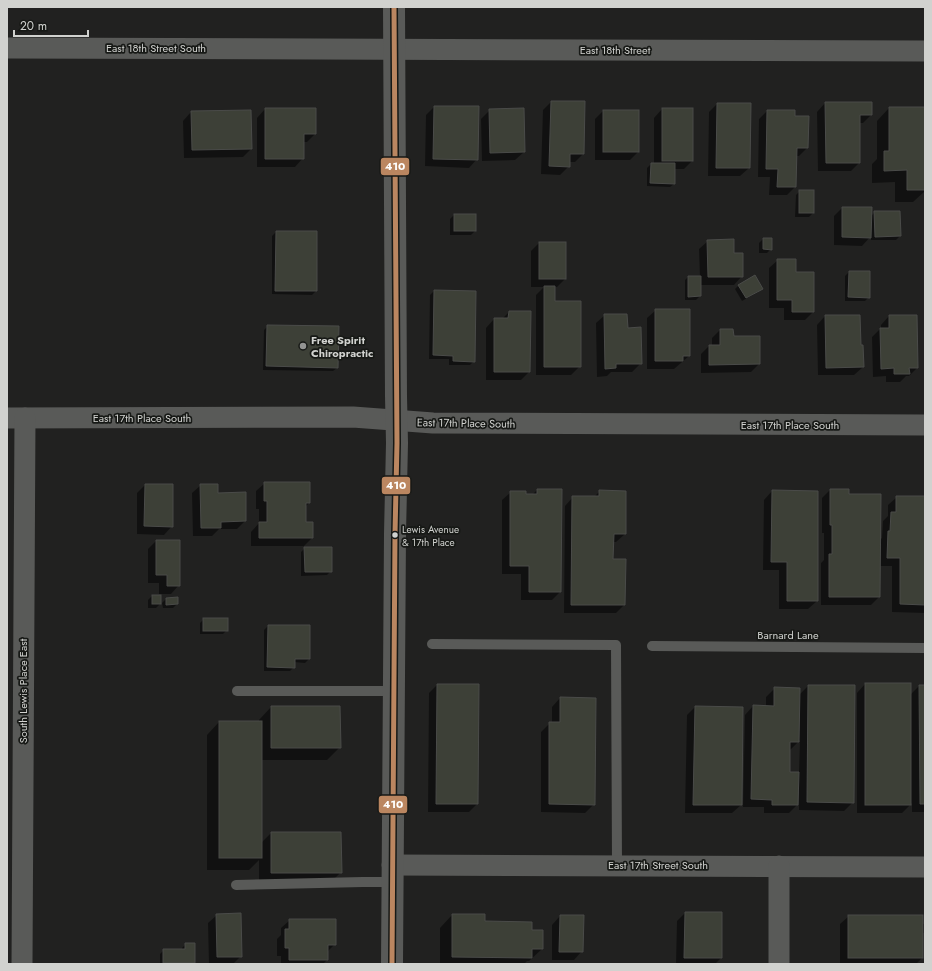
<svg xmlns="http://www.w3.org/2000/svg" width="932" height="971" font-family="Jost,sans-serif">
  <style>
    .shadow { fill: #0007; fill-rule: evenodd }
    .building { fill: #3d4037; stroke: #4a4b49 }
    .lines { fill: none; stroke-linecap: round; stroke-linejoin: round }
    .lane { stroke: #595a58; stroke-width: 10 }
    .street { stroke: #595a58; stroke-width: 21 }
    .secondary { stroke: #595a58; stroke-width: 22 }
    .bus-1-casing { stroke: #171916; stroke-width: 8 }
    .bus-1 { stroke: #bb8660; stroke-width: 5 }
    .poi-dot { fill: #939492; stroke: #171916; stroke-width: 1.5 }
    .bus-dot { fill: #d1d2cf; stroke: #171916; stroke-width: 1.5 }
    .labels { text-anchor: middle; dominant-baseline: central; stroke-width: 3.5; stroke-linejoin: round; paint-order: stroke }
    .bus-label { font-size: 10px; fill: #d1d2cf; stroke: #171916; text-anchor: start }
    .street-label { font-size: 11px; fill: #d1d2cf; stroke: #171916 }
    .poi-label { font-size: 11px; font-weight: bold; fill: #d1d2cf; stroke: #171916; text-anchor: start }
    .line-badge { stroke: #171916; stroke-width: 1.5 }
    .badge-label { font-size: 11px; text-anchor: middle; font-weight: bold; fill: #fff }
  </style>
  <rect width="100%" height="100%" fill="#212120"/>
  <g class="shadow">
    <path d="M821 7H861L860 8H821Z"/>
    <path d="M551 102H584L583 154 575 162H569V166L560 175 541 174 543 110Z"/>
    <path d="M825 103 871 115 863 123H859V163L851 171H818L817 112Z"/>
    <path d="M717 104 749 168 740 176H708L709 112Z"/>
    <path d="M434 107 477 159 469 168 425 166 426 115Z"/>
    <path d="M889 108H925V191L913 202H895V182L872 183V164L877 159V121Z"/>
    <path d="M265 109 315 134 307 142H303V158L295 167H257V118Z"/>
    <path d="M662 109 692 161 684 169H674V184L670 187 647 186V168L651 164H654V118Z"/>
    <path d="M490 110 524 152 515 160 482 161 481 119Z"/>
    <path d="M603 111 638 152 630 160H595V119Z"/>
    <path d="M767 111 794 117 807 148 799 156H796L795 187 787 195H769L770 177H758L759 119Z"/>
    <path d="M191 112 251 149 243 157 184 158 183 121Z"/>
    <path d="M800 191 813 213 809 217H795L796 195Z"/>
    <path d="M842 208 870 217 875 212 900 236 896 240H871V236L862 246 834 245V216Z"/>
    <path d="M454 215 475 231 471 235H450V219Z"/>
    <path d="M276 232 316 291 312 295 272 294V236Z"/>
    <path d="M763 239 771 249 767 253H759V243Z"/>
    <path d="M708 241 733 254 742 276 734 285H700V296L696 300H685V280L688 277H700L699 249Z"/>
    <path d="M539 243 565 279 557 287H554V302L580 366 571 375H536V295L544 287H531V251Z"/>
    <path d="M778 260 795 273 813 312 805 320H784V308H769V268Z"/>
    <path d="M849 272 869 297 865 301H845V276Z"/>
    <path d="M739 285 761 288 758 292 742 301 735 289Z"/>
    <path d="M434 291 474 361 470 365H449V359H429L430 295Z"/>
    <path d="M656 310 689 356 674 369H647V318Z"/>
    <path d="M509 312H530L529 372 521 380H486V328L494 319H502Z"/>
    <path d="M605 315 641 363 632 372H611L607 376 597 377 596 323Z"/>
    <path d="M825 316 860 346 863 367 854 375H818L817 325Z"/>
    <path d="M889 316 917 368 909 376H906L900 382H886V376L873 377 872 337 881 328V325Z"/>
    <path d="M268 326 337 368 333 371 263 370 264 330Z"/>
    <path d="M720 330 733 337 759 364 751 372 701 373V354L709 346H712V338Z"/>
    <path d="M265 483 309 503 305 507V523L312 538 304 546H251V532L259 523V509H256V491Z"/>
    <path d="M145 485 172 526 164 535 137 534V493Z"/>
    <path d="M201 485 217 494 245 521 237 529H219L212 536H193L192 493Z"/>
    <path d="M537 490 560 592 552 600H521V574H502V500L511 492 525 495H532Z"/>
    <path d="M830 490 879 541 882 538 883 521 888 516V505L897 497H925V613L892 612V566H879V597L871 605H821V563L824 560V533H822V498Z"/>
    <path d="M600 491 625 534 616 542H613L612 560 624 605 616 613H564L565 506 573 497H594Z"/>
    <path d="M772 491 817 601 808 609H779V570H763L764 500Z"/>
    <path d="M156 541 179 585 171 594H159V583H148V549Z"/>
    <path d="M305 548 331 571 327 575 301 576V552Z"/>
    <path d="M152 596 160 604 156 608H148V600Z"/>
    <path d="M166 599 177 604 173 608H163L162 603Z"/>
    <path d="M204 619 227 630 223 634H200V623Z"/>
    <path d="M268 626 309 659 305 663 294 662V667L290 671H264V630Z"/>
    <path d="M865 684 910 695 919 686H925V812H912V803L902 813H857V693Z"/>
    <path d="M437 685 477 804 469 812H428L429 693Z"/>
    <path d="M808 686 853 802 844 811 799 810V792H797V805L789 813H764V807H743L745 715 753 706 766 707V697L775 688 799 695ZM800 740 799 773H789L790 750Z"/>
    <path d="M560 698 594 804 585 813 541 812V732L550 723H552V707Z"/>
    <path d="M271 707 340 747 327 760H261V843L271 833 341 872 328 885H259V860L249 870H207V735L219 722H259V720Z"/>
    <path d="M695 707 741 805 732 813H685L687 715Z"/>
    <path d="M685 913H721V958L715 964H676L677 921Z"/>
    <path d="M925 914V933H922V958L916 964H840V924L849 916 924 924Z"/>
    <path d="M217 915 241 956 233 964H209L208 923Z"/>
    <path d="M452 915 531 931 542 949 529 961H527L524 964H440V928Z"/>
    <path d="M560 916 582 951 574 960H552V925Z"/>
    <path d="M290 920 335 944 327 952V960L323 964H281V956H277V939L281 935V928Z"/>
    <path d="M186 944 194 962 192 964H160V954L164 950H182V948Z"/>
  </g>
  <g class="building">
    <path d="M551 101H585L584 154H570V167L549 166Z"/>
    <path d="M825 102H872V115H860V163H826Z"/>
    <path d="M717 103H751L750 168H716Z"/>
    <path d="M434 106H479L478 160 433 159Z"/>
    <path d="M889 107H925V190H907V170L884 171V151H889Z"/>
    <path d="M265 108H316V134H304V159H265Z"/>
    <path d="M524 108 525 152 490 153 489 109Z"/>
    <rect x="662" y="108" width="31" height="53"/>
    <path d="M251 110 252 149 192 150 191 111Z"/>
    <rect x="603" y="110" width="36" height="42"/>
    <path d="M767 110H795V116H809L808 148H797L796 187H777L778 169H766Z"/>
    <path d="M651 163H675V184L650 183Z"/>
    <rect x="799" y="190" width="15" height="23"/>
    <path d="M842 207H872L871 238 842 237Z"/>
    <path d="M874 211H900L901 236 875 237Z"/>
    <rect x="454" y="214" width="22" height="17"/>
    <path d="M276 231H317V291H275Z"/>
    <path d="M763 238H772V250L763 249Z"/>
    <path d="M734 239V253H743V277H708L707 240Z"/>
    <rect x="539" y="242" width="27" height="37"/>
    <path d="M777 259H796V272H814V312H792V300H777Z"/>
    <path d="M849 271H870V298L848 297Z"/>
    <path d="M755 275 763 289 746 298 738 285Z"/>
    <path d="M688 276H701V296L688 297Z"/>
    <path d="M544 286H555V301H581V367H544Z"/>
    <path d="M434 290 476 291 475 362 453 361V356L433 355Z"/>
    <path d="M655 309H690V356H683V361H655Z"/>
    <path d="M509 311H531L530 372H494V318H508Z"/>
    <path d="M604 314H627L628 328 641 327 642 364H616V368L605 369Z"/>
    <path d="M825 315H860L861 345H863L864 367 826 368Z"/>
    <path d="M889 315H917L918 368H909L910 374H894V368L881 369 880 328H889Z"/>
    <path d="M267 325 339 326 338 368 266 366Z"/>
    <path d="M720 329H733L734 336H760V364L709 365V345H720Z"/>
    <path d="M264 482H310V503H306V522H313V538H259V522H267V501H264Z"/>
    <path d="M145 484H173V527L144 526Z"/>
    <path d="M200 484H218V493L246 492V521L221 522V528H201Z"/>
    <path d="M537 489H562L561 592H529V566H510V491H526V494H537Z"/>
    <path d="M830 489H849V494H881L880 597H829V554H832V525H830Z"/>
    <path d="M599 490 626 491V534H614L613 559H626L625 605H571L572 496H599Z"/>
    <path d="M772 490 818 491V601H787V562H771Z"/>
    <path d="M896 496H925V605L900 604V558H887L888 531H890L891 512H896Z"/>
    <path d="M156 540H180V586H167V575H156Z"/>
    <path d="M304 547H332V572H305Z"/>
    <rect x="152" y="595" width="9" height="9"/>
    <path d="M178 597V604L166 605V598Z"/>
    <rect x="203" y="618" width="25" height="13"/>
    <path d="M268 625H310V659H295V668L267 667Z"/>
    <rect x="865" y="683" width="46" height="122"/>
    <path d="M437 684H479L478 804H436Z"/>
    <path d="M808 685H855L854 803 807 802Z"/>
    <path d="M919 685H925V804H920Z"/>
    <path d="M774 687 800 688 799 742H790V772H799L798 805H772V800L751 799 753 705 774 706Z"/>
    <path d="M560 697 596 698 595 805 549 804V722H560Z"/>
    <path d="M271 706H340L341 748H271Z"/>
    <path d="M695 706 743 707 742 805H693Z"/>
    <rect x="219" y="721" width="43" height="137"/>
    <path d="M271 832H341L342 873H271Z"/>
    <path d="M685 912H722V958H684Z"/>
    <path d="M241 913 242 957H217L216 914Z"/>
    <path d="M452 914H485V921L532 922V930H543V949H532V958L452 957Z"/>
    <path d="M560 915H584L583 952H559Z"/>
    <rect x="848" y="915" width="75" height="43"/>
    <path d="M289 919H336V945H328V960H289V948H285V929H289Z"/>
    <path d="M185 943H195V963H163V949H185Z"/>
  </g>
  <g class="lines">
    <g class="lane">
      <path d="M432 644 616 645 617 865"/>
      <path d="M652 646 925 648"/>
      <path d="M237 691H394"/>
      <path d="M236 885 363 882H392"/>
    </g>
    <g class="street">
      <path d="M7 48 925 51"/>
      <path d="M7 418 353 417 433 423 925 425"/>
      <path d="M392 865 925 867"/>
      <path d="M22 964 25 418"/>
      <path d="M779 964V866"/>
    </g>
    <path class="secondary" d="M392 964 395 534 397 443 396 396 394 7"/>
    <g class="bus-1-casing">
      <path id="bus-1" d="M392 964 395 534 397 443 394 7"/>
    </g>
    <use href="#bus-1" class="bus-1"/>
  </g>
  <circle class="poi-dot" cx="303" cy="346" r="4"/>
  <circle class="bus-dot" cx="395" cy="535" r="3.5"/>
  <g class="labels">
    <g class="bus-label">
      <text x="402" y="529">Lewis Avenue<tspan x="402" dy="13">&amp; 17th Place</tspan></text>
    </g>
    <g class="street-label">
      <text x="156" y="48">East 18th Street South</text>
      <text x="615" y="50">East 18th Street</text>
      <text x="142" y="418">East 17th Place South</text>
      <text transform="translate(466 423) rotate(1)">East 17th Place South</text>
      <text x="790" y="425">East 17th Place South</text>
      <text x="788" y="635">Barnard Lane</text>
      <text transform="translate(23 691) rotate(-90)">South Lewis Place East</text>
      <text x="658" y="865">East 17th Street South</text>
    </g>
    <g class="poi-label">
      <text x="311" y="340">Free Spirit<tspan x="311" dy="13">Chiropractic</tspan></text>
    </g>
  </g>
  <g class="line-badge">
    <rect x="380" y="157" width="30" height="19" rx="4" fill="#bb8660"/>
    <rect x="381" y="476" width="30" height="19" rx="4" fill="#bb8660"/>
    <rect x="378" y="795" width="30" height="19" rx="4" fill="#bb8660"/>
  </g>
  <g class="badge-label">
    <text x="395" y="170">410</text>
    <text x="396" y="489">410</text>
    <text x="393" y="808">410</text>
  </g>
  <rect width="932" height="971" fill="none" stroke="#d1d2cf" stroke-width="16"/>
  <path d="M14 30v6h74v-6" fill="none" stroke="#d1d2cf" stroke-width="2"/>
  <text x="20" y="30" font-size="12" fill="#d1d2cf" stroke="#171916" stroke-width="3" paint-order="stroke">20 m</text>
</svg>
